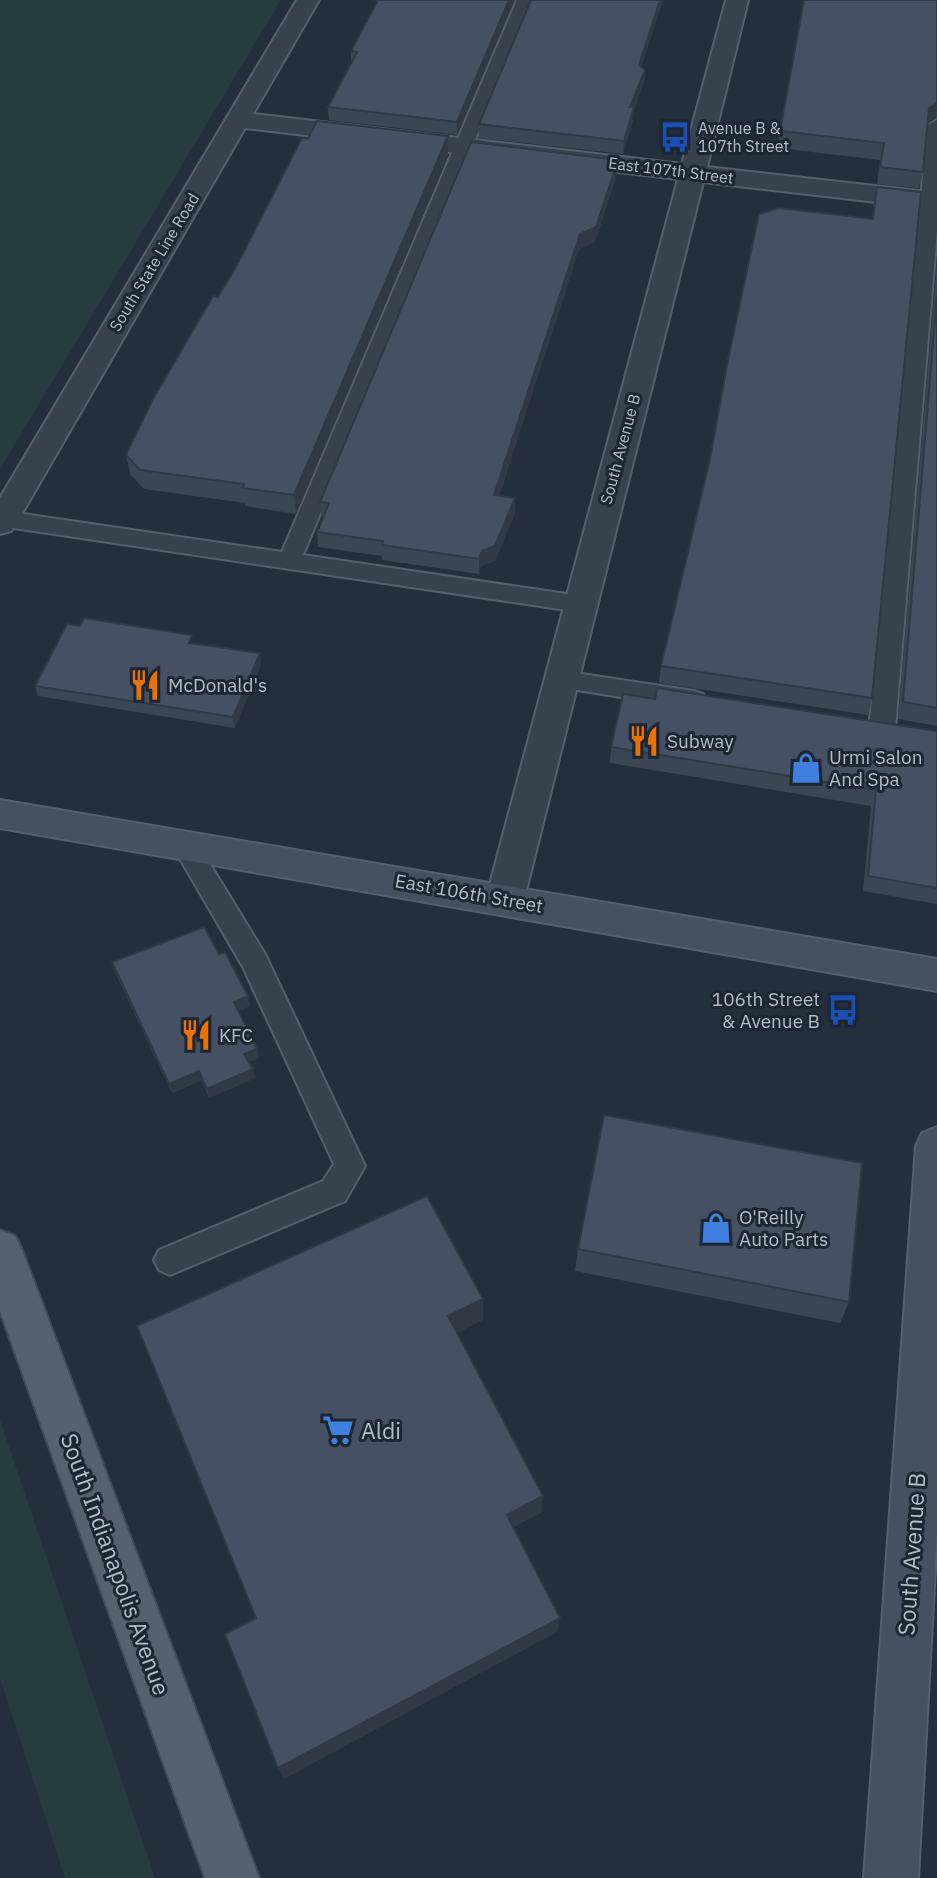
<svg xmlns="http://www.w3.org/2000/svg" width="937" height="1878" font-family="'IBM Plex Sans',sans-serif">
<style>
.green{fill:#263c3f}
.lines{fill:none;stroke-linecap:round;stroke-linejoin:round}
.service-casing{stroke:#565f6c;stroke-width:4}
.minor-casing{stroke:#565f6c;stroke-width:4}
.secondary-casing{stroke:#565f6c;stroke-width:4}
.primary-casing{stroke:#414a57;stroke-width:4}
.service{fill:#38414e;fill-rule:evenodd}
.minor{fill:#38414e;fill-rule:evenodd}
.secondary{fill:#465061;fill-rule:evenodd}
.primary{fill:#56606e;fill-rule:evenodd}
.wall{fill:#3b4654}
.shaded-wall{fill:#303945}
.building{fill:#455162;stroke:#303945;stroke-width:2}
.labels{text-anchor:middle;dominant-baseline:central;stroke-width:6;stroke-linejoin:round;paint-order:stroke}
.far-poi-label{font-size:16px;fill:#b4bcc9;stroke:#1d2633;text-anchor:start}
.far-street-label{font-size:16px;fill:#b4bcc9;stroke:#1d2633}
.poi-label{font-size:19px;fill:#b4bcc9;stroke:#1d2633;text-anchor:start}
.street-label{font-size:19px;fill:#b4bcc9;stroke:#1d2633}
.near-poi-label{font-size:23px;fill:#b4bcc9;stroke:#1d2633;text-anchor:start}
.near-street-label{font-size:23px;fill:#b4bcc9;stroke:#1d2633}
</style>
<rect width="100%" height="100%" fill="#242f3e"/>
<g class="green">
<path d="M0 0H281L0 469Z"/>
<path d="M0 1420 155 1878H65L0 1678Z"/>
</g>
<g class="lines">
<defs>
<g id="service">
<path d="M517 0H533L303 555 580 596 588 598 592 604 588 610 580 612 0 526V512L3 511 282 552Z"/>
<path d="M937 120V231L895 729 891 736 882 738 873 736 869 729 928 125Z"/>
<path d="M562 671 694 691 703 694 707 700 703 706 694 709 553 686 550 680 553 674Z"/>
<path d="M185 835 194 838 265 954 365 1166 345 1201 170 1275 159 1270 154 1260 159 1250 323 1181 334 1164 243 967 172 845 176 838Z"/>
</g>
<path id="minor" d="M297 0H319L253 114 682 164 726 0H748L707 167 937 193V209L703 182 524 899 518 910 505 914 492 910 486 899 678 179 245 128 16 524 11 531 0 534V498Z"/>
<g id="secondary">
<path d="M0 800 937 959V991L0 828Z"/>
<path d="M937 1127V1532L918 1878H864L916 1146 922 1133Z"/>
</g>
<path id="primary" d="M0 1230 15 1236 22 1250 259 1878H205L0 1311Z"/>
</defs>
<use href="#service" class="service-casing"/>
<use href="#minor" class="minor-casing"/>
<use href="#secondary" class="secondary-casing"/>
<use href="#primary" class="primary-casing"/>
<use href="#service" class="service"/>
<use href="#minor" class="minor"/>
<use href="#secondary" class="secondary"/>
<use href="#primary" class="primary"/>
</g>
<g class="wall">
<path d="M378 0H514L457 135 329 120 328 107 351 63V51Z"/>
<path d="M663 0 641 67 644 83 634 107 633 120 623 154 479 138V124Z"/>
<path d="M937 0V118H936L928 123 923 172 919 188 877 184 880 160 778 148 780 131Z"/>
<path d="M448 136V155L296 514 245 506V503L144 489 130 474 126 455 235 269Z"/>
<path d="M617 174 595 242 579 249 499 496 515 513 495 561 481 566 479 574 382 560V556L318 547 317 532 323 517H321L320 502Z"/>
<path d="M877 187 872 698 868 715 659 683 661 666 872 219Z"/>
<path d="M937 262V726L898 719Z"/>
<path d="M194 643 261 664 235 728 38 696 35 686Z"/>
<path d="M655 699 937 731V904L863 891 871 806 610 763 611 747Z"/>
<path d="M219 954 248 996 250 1006 238 1011 257 1049 259 1058 249 1062 255 1078 209 1098 202 1080 172 1093 115 972 112 962Z"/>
<path d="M578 1249 849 1302 840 1323 575 1271Z"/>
</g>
<g class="shaded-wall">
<path d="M509 0H514L457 135V122Z"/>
<path d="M660 0H663L637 78 639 65Z"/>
<path d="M645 70 644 83 629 120 630 107Z"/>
<path d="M937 103 936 118 925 125 929 108Z"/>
<path d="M634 107 633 120 623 154 624 141Z"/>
<path d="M448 136V155L296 514 294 495Z"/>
<path d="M618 160 617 174 595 242 579 249 494 510V495L580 234Z"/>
<path d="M515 498V513L495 561 481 566 479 574V559L482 551Z"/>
<path d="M260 653 261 664 235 728 233 717Z"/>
<path d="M248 996 250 1006 236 1012 234 1002Z"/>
<path d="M257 1049 259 1058 246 1063 244 1054Z"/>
<path d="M253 1069 255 1078 209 1098 207 1089Z"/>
<path d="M199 1071 202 1080 172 1093 169 1084Z"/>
<path d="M483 1299V1320L449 1337 448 1316Z"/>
<path d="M543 1496 541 1513 506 1531 507 1515Z"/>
<path d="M560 1618 557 1632 284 1779 278 1768Z"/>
</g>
<g class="building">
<path d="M378 0H509L457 122 328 107 357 52 351 51Z"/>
<path d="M531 0H660L639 65 645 70 630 107H634L624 141 479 124Z"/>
<path d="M804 0H937V103L929 108 923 172 880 167 884 143 780 131Z"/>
<path d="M317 121 448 136 294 495 243 488 244 484 140 470 126 455 152 401 213 296 218 297 235 269 302 138 308 139Z"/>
<path d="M471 142 618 160 596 227 580 234 494 495 515 498 495 546 482 551 479 559 382 545 383 541 317 532 329 503 320 502Z"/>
<path d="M877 187 921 192 872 698 661 666 710 459 728 360 759 214 779 208 873 219Z"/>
<path d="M937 295V708L903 702Z"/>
<path d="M84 618 192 635 189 643 260 653 233 717 35 686 67 624 80 626Z"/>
<path d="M657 688 937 731V888L868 876 876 790 611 747 623 694 655 699Z"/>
<path d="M204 927 219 954 225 952 248 996 234 1002 257 1049 244 1054 253 1069 207 1089 199 1071 169 1084 112 962Z"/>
<path d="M604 1115 862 1163 849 1302 578 1249Z"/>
<path d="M427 1196 483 1299 448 1316 543 1496 507 1515 560 1618 278 1768 225 1634 256 1618 137 1326Z"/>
</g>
<defs>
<symbol id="bus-bare" viewBox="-9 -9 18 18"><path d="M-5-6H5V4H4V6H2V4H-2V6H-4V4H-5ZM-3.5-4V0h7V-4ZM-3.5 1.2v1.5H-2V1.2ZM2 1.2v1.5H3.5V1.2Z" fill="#1a4fb4" stroke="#1d2633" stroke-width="2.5" paint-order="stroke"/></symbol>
<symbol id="restaurant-bare" viewBox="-9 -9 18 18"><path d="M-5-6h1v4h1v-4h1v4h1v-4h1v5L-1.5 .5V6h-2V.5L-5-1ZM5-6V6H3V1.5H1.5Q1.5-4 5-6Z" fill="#e8710a" stroke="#1d2633" stroke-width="2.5" paint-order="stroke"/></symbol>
<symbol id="shop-bare" viewBox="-9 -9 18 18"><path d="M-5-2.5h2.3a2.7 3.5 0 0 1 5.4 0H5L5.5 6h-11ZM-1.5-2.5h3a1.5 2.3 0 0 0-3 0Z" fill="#3f7fe0" stroke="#1d2633" stroke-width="2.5" paint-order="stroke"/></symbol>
<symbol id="supermarket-bare" viewBox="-9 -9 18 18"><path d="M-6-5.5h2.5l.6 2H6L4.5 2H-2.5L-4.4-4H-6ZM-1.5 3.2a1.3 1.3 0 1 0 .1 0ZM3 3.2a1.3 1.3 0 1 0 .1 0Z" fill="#3f7fe0" stroke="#1d2633" stroke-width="2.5" paint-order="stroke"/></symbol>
</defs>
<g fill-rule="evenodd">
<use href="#bus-bare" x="653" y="115" width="44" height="44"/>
<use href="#restaurant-bare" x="123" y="663" width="44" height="44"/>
<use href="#restaurant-bare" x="622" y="719" width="44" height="44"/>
<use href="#shop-bare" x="784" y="746" width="44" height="44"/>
<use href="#bus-bare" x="821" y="988" width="44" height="44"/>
<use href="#restaurant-bare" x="174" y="1013" width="44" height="44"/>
<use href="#shop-bare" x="694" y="1206" width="44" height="44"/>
<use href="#supermarket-bare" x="316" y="1408" width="44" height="44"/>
</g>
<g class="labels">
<g class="far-poi-label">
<text x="698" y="128">Avenue B &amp;<tspan x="698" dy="18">107th Street</tspan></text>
</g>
<g class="far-street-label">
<text transform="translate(671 170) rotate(7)">East 107th Street</text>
<text transform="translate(154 262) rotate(-59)">South State Line Road</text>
<text transform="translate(620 449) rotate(-75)">South Avenue B</text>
</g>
<g class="poi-label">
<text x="168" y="685">McDonald's</text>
<text x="667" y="741">Subway</text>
<text x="829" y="757">Urmi Salon<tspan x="829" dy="22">And Spa</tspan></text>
<text x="820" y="999" text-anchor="end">106th Street<tspan x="820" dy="22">&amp; Avenue B</tspan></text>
<text x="219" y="1035">KFC</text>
<text x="739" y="1217">O'Reilly<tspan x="739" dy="22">Auto Parts</tspan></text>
</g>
<g class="street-label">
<text transform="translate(469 893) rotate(10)">East 106th Street</text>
</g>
<g class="near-poi-label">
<text x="361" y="1430">Aldi</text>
</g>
<g class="near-street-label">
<text transform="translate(911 1554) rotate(-86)">South Avenue B</text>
<text transform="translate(116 1564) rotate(70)">South Indianapolis Avenue</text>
</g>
</g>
</svg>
